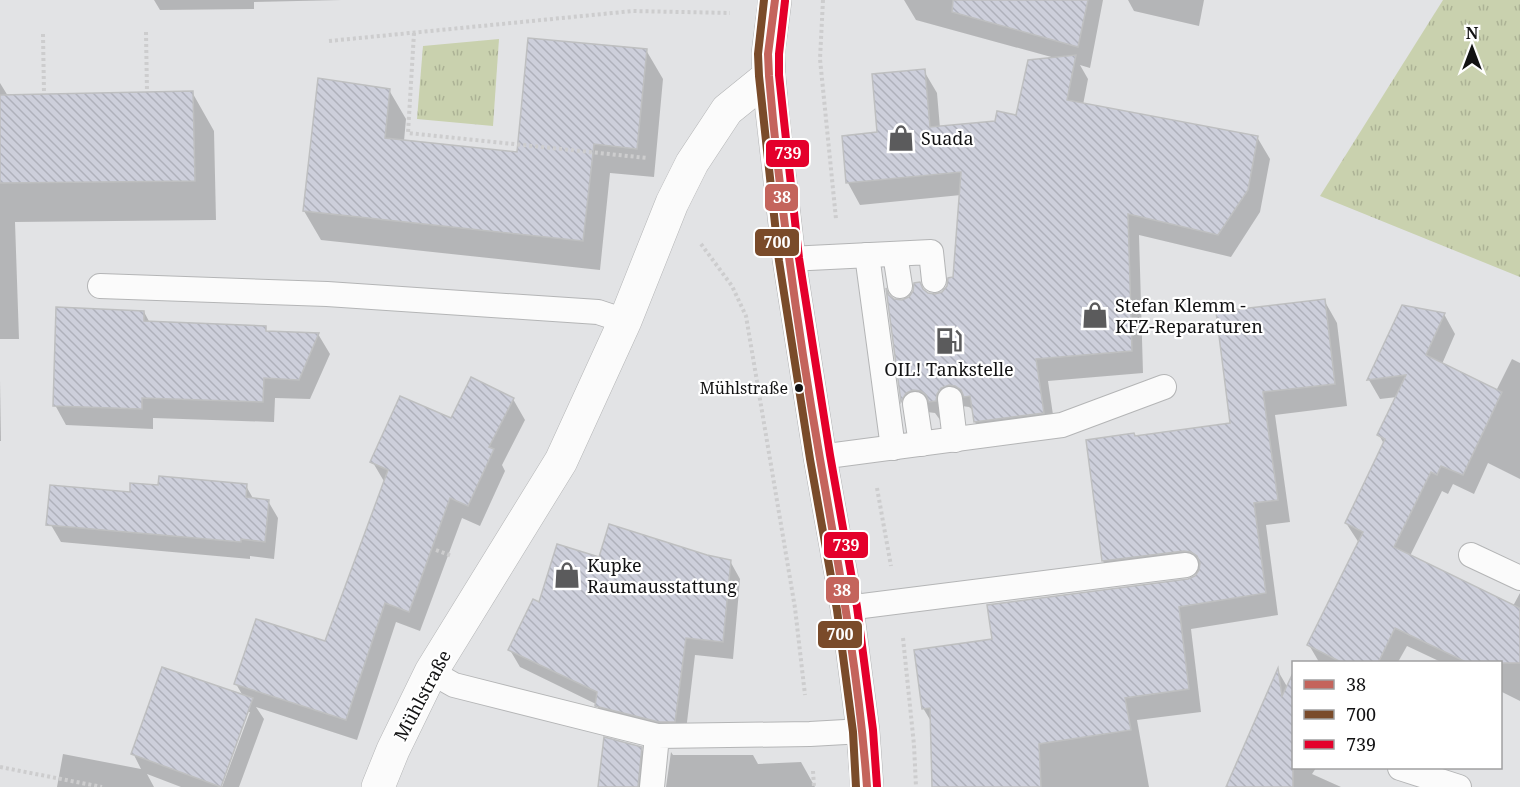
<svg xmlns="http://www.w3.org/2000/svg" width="1520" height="787" font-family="'Noto Serif',serif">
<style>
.park{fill:url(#park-tufts)}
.shadow{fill:#0003}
.building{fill:url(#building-back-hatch);stroke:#bebfc0;stroke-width:1.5}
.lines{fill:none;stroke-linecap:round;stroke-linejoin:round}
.service-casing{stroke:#b4b5b6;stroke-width:26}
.minor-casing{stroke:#b4b5b6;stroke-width:34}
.tertiary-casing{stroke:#b4b5b6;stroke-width:34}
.path{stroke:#cdcdce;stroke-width:4;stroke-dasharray:3 3;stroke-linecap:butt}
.service{stroke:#fbfbfb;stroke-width:24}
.minor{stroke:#fbfbfb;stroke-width:33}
.tertiary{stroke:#fbfbfb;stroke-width:33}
.bus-1-casing{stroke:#fff;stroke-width:12}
.bus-2-casing{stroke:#fff;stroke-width:12}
.bus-3-casing{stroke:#fff;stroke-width:12}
.bus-1{stroke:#c4645c;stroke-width:8}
.bus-2{stroke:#7a4b2a;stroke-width:8}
.bus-3{stroke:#e4002b;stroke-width:8}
.bus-dot{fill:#121213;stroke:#fff;stroke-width:2}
.labels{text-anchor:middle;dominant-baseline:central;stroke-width:4.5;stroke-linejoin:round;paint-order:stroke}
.bus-label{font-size:16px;fill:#121213;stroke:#fff;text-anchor:end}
.poi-label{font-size:18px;fill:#121213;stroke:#fff;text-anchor:start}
.street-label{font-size:18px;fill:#121213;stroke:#fff}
.line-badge{stroke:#fff;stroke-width:2}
.badge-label{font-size:16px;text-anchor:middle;font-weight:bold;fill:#fff}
</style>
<defs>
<pattern id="park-tufts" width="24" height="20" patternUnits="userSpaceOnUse" patternTransform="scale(1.5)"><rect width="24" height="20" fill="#c9d1ae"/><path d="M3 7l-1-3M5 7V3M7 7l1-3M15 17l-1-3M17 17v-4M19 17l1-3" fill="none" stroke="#acb295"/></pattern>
<pattern id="building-back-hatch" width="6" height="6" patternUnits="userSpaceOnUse" patternTransform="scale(1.5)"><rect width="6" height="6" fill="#cdcfdb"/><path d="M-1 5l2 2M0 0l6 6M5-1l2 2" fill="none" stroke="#afb1bb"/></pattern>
</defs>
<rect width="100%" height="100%" fill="#e2e3e5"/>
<g class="park">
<path d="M1443 0H1520V277L1320 196Z"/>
<path d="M499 39 493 126 417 119 423 46Z"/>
</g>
<g class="shadow">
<path d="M154 0H342L254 2V9L160 10Z"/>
<path d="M904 0H1103L1090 68 1080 65 1088 79 1083 105 1257 137 1270 159 1260 212 1231 257 1139 235 1143 373 1048 381 1056 435 988 444 975 422 974 411 969 407 962 406 943 424 935 413 927 412 915 422 903 402 888 295 894 300 903 301 923 291 927 294 936 296 943 293 954 278 961 195 860 205 848 183 843 137 878 134 924 71 937 93 940 128 996 122 1018 117 1055 58 916 20Z"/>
<path d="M1128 0H1204L1199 26 1134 11Z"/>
<path d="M646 50 663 79 654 177 610 173 600 270 321 240 304 211 389 90 406 119 404 141 518 153Z"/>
<path d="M0 83 8 96 192 92 214 131 216 220 15 222 19 339H0Z"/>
<path d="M1324 300 1337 323 1347 406 1275 415 1290 522 1266 525 1278 615 1191 629 1201 712 1137 720 1149 787H934L932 723 923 708 993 640 1196 577 1199 573 1116 583 1103 561 1135 437 1231 424Z"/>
<path d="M144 312 150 323 265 328 267 333 318 334 330 354 310 399 275 398 274 422 153 418V429L66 425 55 405Z"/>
<path d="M1444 314 1455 334 1442 364 1496 391 1512 359 1520 363V479L1488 463 1474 494 1453 484 1448 494 1442 491 1410 556 1513 606 1520 593V701L1500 691V662H1441L1407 646 1398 662H1319L1309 645 1359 543 1346 523 1384 444 1379 435 1397 397 1380 399 1369 380Z"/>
<path d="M0 380 1 441H0Z"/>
<path d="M513 399 525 420 502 465 505 471 480 526 462 518 420 631 396 622 357 740 256 707 264 719 239 787H222L250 712H246L219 787H181L147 774 154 787H57L63 754 141 769 133 753 243 696 236 684 326 643 385 483 372 461 452 420Z"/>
<path d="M246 486 254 500 268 501 278 518 274 559 250 556V559L61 542 51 525 131 494 159 487Z"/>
<path d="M706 557 730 561 740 579 733 659 695 655 685 739 607 723 596 704 520 667 510 650 540 604 600 559Z"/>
<path d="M1278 671 1289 690 1294 720V768H1316L1312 774 1341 787H1228Z"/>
<path d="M641 748 655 773 653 787H600Z"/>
<path d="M671 752 673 755H753L758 764 801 762 815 787H666Z"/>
</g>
<g class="building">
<path d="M953 0H1088L1078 47 952 12Z"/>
<path d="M528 38 647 49 637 149 594 144 583 241 303 211 318 78 390 89 385 138 517 152Z"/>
<path d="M1076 55 1067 100 1258 136 1248 190 1218 235 1128 214 1132 351 1036 359 1044 413 974 422 970 396 964 397 961 390 955 386 949 385 941 388 937 394 936 401 929 402 926 395 921 391 913 390 906 393 901 402 886 288 889 295 894 299 902 300 909 297 913 291 914 283 920 282 923 289 928 293 935 294 942 292 947 286 948 278 953 277 961 172 846 183 842 136 877 132 872 74 925 69 930 127 995 121 997 111 1016 115 1028 60Z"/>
<path d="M193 91 195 181 0 183V95Z"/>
<path d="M1325 299 1335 384 1263 392 1278 500 1254 503 1266 593 1179 607 1189 689 1125 698 1131 730 1039 744 1041 787H932L930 708 922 709 914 650 992 639 987 605 1188 579 1195 576 1199 570 1200 563 1197 556 1191 552 1184 551 1102 561 1086 440 1134 433 1135 436 1230 423 1216 312Z"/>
<path d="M1402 305 1445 313 1426 355 1502 392 1463 475 1441 466 1437 475 1431 472 1394 547 1520 608V663H1468L1395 628 1378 663H1343L1307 645 1363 532 1345 523 1385 439 1377 435 1406 375 1367 380Z"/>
<path d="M56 307 144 311V321L266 326V331L319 333 299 380 264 378 263 402 142 398V409L53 406Z"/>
<path d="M471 377 514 398 489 447 494 449 468 506 450 498 409 612 385 603 346 720 234 684 256 619 325 641 388 470 370 462 400 396 451 418Z"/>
<path d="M159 476 247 484 246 497 269 500 265 542 241 539V542L46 525 50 485 130 492V483L158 485Z"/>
<path d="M609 524 707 555 731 560 723 642 686 638 675 722H659L595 706 597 692 508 650 533 599 539 602 557 544 599 557Z"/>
<path d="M162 667 253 698 221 787 131 754Z"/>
<path d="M1278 668 1282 696 1293 673V787H1226Z"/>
<path d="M604 737 642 747 638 787H598Z"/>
</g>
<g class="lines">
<defs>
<g id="service">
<path d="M895 254 900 286"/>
<path d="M867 255 893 448"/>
<path d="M789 259 931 252 934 280"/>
<path d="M100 286 327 294 598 312 625 321"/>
<path d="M950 399 955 440"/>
<path d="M915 404 921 444"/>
<path d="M820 457 1062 425 1164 387"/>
<path d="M1471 555 1520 578"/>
<path d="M847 608 1186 565"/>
<path d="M431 672 454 685 657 736"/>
<path d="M1400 768 1459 787"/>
<path d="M652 787 657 736 810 734 863 731"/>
</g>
<path id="minor" d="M378 787 393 750 431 672 561 461 625 321 672 203 692 163 727 110 769 76"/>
<path id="tertiary" d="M775 0 768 54 769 76 772 111 789 259 820 457 847 608 863 731 867 787"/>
</defs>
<use href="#service" class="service-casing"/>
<use href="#minor" class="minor-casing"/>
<use href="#tertiary" class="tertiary-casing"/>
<g class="path">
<path d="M823 0 820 59 836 219"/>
<path d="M146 32 147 92"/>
<path d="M414 33 408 133 647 158"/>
<path d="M43 34 44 93"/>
<path d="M329 41 633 11 730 13"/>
<path d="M701 244 732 286 746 316 795 608 805 695"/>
<path d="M877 488 891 566"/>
<path d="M436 550 452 556"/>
<path d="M903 638 914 745 916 787"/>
<path d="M0 767 102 787"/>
<path d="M813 771 814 787"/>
</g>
<use href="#service" class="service"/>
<use href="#minor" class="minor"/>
<use href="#tertiary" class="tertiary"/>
<defs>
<path id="bus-1" d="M775 0 768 54 769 76C780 204 798 332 820 459 839 568 859 676 867 787"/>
<path id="bus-2" d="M764 0 758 54 759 76 779 261 810 459 837 610 853 732 856 787"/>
<path id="bus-3" d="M785 1 779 54V75L799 258 830 455 857 607 873 730 877 786"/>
</defs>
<use href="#bus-1" class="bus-1-casing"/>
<use href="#bus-2" class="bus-2-casing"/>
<use href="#bus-3" class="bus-3-casing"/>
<use href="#bus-1" class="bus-1"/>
<use href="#bus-2" class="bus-2"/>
<use href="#bus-3" class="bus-3"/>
</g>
<defs>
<symbol id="shop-bare" viewBox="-9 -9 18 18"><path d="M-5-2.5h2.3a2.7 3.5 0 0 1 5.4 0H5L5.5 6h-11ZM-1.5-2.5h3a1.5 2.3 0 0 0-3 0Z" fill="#5b5b5c" stroke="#fff" stroke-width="2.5" paint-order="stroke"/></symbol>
<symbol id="fuel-bare" viewBox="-9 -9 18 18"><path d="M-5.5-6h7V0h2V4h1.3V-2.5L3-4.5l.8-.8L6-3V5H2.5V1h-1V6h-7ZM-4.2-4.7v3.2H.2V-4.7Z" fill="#5b5b5c" stroke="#fff" stroke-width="2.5" paint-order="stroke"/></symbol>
</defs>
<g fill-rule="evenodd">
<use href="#shop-bare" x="882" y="119" width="38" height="38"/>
<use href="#shop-bare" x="1076" y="296" width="38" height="38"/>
<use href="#fuel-bare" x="930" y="322" width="38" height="38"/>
<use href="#shop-bare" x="548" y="556" width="38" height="38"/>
</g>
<circle class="bus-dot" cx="799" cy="388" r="5"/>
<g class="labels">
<g class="bus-label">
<text x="788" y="388">Mühlstraße</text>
</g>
<g class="poi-label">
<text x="921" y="138">Suada</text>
<text x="1115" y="305">Stefan Klemm -<tspan x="1115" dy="21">KFZ-Reparaturen</tspan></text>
<text x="949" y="369" text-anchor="middle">OIL! Tankstelle</text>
<text x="587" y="565">Kupke<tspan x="587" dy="21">Raumausstattung</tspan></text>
</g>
<g class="street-label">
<text transform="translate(422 695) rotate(-62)">Mühlstraße</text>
</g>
</g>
<g class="line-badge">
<rect x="765" y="139" width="45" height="29" rx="6" fill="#e4002b"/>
<rect x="764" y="183" width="35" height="29" rx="6" fill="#c4645c"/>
<rect x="754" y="228" width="46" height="29" rx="6" fill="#7a4b2a"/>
<rect x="823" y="531" width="46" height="28" rx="6" fill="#e4002b"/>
<rect x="825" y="576" width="35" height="28" rx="6" fill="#c4645c"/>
<rect x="817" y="620" width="46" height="29" rx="6" fill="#7a4b2a"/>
</g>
<g class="badge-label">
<text x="788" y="159">739</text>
<text x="782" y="203">38</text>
<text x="777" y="248">700</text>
<text x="846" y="551">739</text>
<text x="842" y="596">38</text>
<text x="840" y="640">700</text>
</g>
<rect x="1292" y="661" width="210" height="108" fill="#ffffff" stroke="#a0a0a1" stroke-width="1.5"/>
<rect x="1304" y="680" width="30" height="9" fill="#c4645c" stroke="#a0a0a1" stroke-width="1.5"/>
<text x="1346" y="691" font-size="18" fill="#121213">38</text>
<rect x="1304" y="710" width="30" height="9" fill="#7a4b2a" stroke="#a0a0a1" stroke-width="1.5"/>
<text x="1346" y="721" font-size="18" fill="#121213">700</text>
<rect x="1304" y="740" width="30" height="9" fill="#e4002b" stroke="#a0a0a1" stroke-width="1.5"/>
<text x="1346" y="751" font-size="18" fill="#121213">739</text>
<g transform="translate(1472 48)" stroke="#ffffff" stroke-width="4.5" paint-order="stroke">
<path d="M0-4.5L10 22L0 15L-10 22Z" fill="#121213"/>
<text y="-9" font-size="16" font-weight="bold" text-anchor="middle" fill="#121213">N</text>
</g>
</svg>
